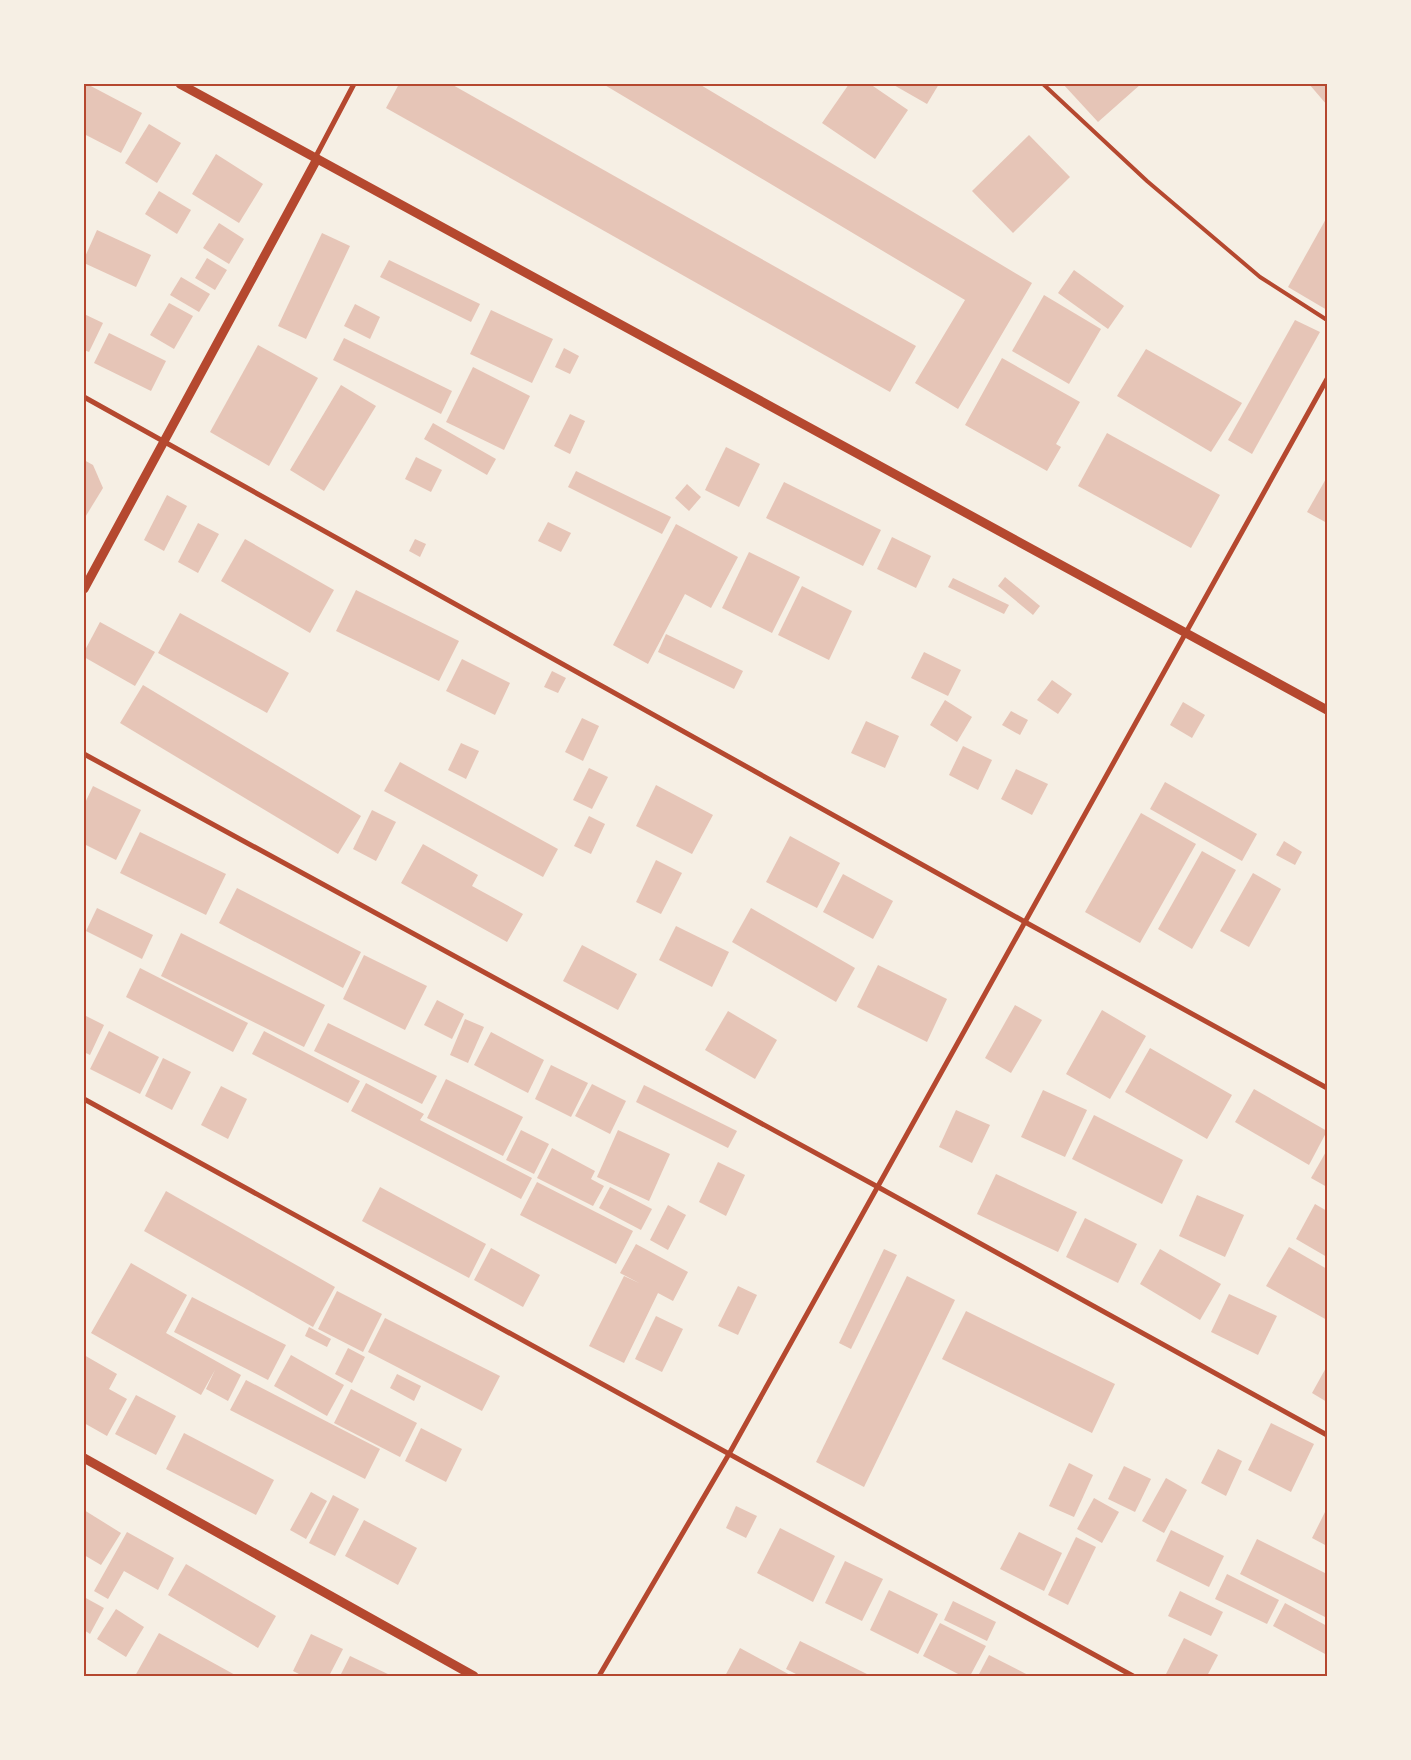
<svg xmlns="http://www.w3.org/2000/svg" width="1411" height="1760" font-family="Poppins,sans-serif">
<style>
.building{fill:#e6c5b7}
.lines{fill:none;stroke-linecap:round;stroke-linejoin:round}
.service{stroke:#b5482f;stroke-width:4}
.minor{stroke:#b5482f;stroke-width:5}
.tertiary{stroke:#b5482f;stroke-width:9}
.neatline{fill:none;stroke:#b5482f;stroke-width:2}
</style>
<rect width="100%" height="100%" fill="#f6efe4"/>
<g class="building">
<path d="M84 84H87L142 113 121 153 84 134Z"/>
<path d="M399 84H451L916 346 890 392 386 108Z"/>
<path d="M603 84H699L1032 283 958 409 915 383 965 300Z"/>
<path d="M849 84H870L908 110 875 159 822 123Z"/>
<path d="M892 84H939L927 104Z"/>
<path d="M1063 84H1141L1098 122Z"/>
<path d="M1309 84H1327V105Z"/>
<path d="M149 124 181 143 157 183 125 163Z"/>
<path d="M1029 135 1070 177 1013 233 972 191Z"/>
<path d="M216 154 263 184 239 223 192 194Z"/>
<path d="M159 191 191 210 177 234 145 214Z"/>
<path d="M1327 217V310L1288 287Z"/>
<path d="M219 223 244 239 229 264 203 248Z"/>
<path d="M97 230 151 255 136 287 84 263V259Z"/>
<path d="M322 233 350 246 306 339 278 326Z"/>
<path d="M207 258 227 270 215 290 195 278Z"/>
<path d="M389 260 480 304 471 322 380 277Z"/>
<path d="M1074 270 1124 306 1108 329 1058 293Z"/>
<path d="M181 277 210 294 199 312 170 295Z"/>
<path d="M1044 295 1101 329 1069 384 1012 351Z"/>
<path d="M169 303 193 316 174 349 150 335Z"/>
<path d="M355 304 380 317 370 339 344 326Z"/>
<path d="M491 310 553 339 532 383 470 354Z"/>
<path d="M84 314 103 323 89 352 84 350Z"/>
<path d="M1295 320 1320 332 1252 454 1228 440Z"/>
<path d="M109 333 166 361 151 391 94 363Z"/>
<path d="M344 338 452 391 441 414 333 360Z"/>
<path d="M258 345 318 378 269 466 210 432Z"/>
<path d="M564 348 579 356 570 374 555 367Z"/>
<path d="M1146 349 1242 403 1211 452 1117 396Z"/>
<path d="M1002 358 1080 402 1056 444 1061 447 1047 471 965 425Z"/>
<path d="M473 367 530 396 504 450 446 422Z"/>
<path d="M341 385 376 406 324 491 290 470Z"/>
<path d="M570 414 585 421 570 454 554 446Z"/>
<path d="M433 423 496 459 487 475 424 439Z"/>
<path d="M1107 433 1220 495 1191 548 1078 486Z"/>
<path d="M726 447 760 464 739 507 705 490Z"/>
<path d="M416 457 442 470 431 492 405 479Z"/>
<path d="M84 460 93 465 103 488 84 519Z"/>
<path d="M576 471 671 517 662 534 568 487Z"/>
<path d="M1327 477V523L1307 512Z"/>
<path d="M784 482 881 530 863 566 766 518Z"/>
<path d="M687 484 701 497 689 511 675 498Z"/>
<path d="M167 495 187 506 164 551 144 540Z"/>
<path d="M548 522 571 533 561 552 538 541Z"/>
<path d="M198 523 219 534 198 573 178 562Z"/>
<path d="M676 524 738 557 711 608 685 594 648 664 613 645Z"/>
<path d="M892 537 931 556 916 588 877 569Z"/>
<path d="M245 539 334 590 310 633 221 581Z"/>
<path d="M415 539 426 544 420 557 409 551Z"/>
<path d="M749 552 800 577 772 633 722 608Z"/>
<path d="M1005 577 1040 606 1033 615 998 586Z"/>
<path d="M953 578 1009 605 1004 614 948 587Z"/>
<path d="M802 586 852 611 829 660 778 635Z"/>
<path d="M356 590 459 641 439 681 336 631Z"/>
<path d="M180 613 289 673 267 713 158 653Z"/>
<path d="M100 622 155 652 135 686 84 657V652Z"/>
<path d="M666 634 743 671 734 689 658 652Z"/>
<path d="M924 652 961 670 948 696 911 678Z"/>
<path d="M462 659 510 683 495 715 446 691Z"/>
<path d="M552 671 566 678 558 693 544 687Z"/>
<path d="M1052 680 1072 694 1058 714 1037 700Z"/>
<path d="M143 685 361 816 338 854 120 723Z"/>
<path d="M945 700 972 717 957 742 930 725Z"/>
<path d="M1183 702 1205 715 1192 738 1170 725Z"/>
<path d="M1011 711 1028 720 1020 735 1002 725Z"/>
<path d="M582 718 599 726 583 761 565 752Z"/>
<path d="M866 721 899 736 885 768 851 753Z"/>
<path d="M461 743 479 751 466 779 448 770Z"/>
<path d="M963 746 992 760 978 790 949 775Z"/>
<path d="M400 762 558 849 543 877 384 791Z"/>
<path d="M589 768 608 777 592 809 573 800Z"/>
<path d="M1016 769 1048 784 1032 815 1001 799Z"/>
<path d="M1165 782 1257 834 1242 861 1150 809Z"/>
<path d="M656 785 713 815 692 854 636 826Z"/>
<path d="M93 786 141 810 116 860 84 844V805Z"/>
<path d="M372 810 396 822 376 861 353 849Z"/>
<path d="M1141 813 1196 844 1140 943 1085 912Z"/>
<path d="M589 816 605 824 591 854 574 846Z"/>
<path d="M140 832 226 874 206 915 120 873Z"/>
<path d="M790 836 840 863 817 908 766 882Z"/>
<path d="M1284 841 1302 852 1295 865 1276 855Z"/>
<path d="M423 844 478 875 472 886 523 914 507 942 401 883Z"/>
<path d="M1202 851 1236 870 1192 949 1158 929Z"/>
<path d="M656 860 682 873 661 914 636 902Z"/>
<path d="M1253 873 1281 889 1249 947 1220 931Z"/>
<path d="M843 874 893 901 873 939 823 912Z"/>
<path d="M237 888 361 952 343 988 219 923Z"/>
<path d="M97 908 153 935 142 959 86 931Z"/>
<path d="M751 908 855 968 836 1002 732 942Z"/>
<path d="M676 926 729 952 712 987 659 960Z"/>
<path d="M181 933 325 1005 304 1047 161 976Z"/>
<path d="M582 945 637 974 618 1010 563 981Z"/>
<path d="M364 955 427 986 405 1030 343 999Z"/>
<path d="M878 965 947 999 927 1042 857 1007Z"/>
<path d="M140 968 248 1023 233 1052 126 997Z"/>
<path d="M437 1000 464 1014 452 1039 424 1025Z"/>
<path d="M1015 1005 1042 1020 1011 1073 985 1058Z"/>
<path d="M1102 1010 1146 1036 1110 1099 1066 1074Z"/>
<path d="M728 1011 777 1040 755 1079 705 1050Z"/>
<path d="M84 1015 104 1025 90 1055 84 1052Z"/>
<path d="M465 1019 484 1027 468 1063 450 1055Z"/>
<path d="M328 1023 437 1076 422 1104 314 1051Z"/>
<path d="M109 1031 159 1057 140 1094 90 1069Z"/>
<path d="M264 1031 360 1081 348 1103 252 1054Z"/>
<path d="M491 1032 544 1060 528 1093 474 1065Z"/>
<path d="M1150 1048 1232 1095 1207 1139 1125 1092Z"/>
<path d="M163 1058 191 1072 172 1110 145 1096Z"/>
<path d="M551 1065 588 1083 571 1117 535 1099Z"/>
<path d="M446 1079 523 1117 503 1156 427 1118Z"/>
<path d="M366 1083 424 1114 420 1120 532 1178 521 1199 351 1111Z"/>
<path d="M592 1084 626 1101 610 1134 575 1116Z"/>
<path d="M644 1085 737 1131 728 1148 636 1102Z"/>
<path d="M221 1086 247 1099 228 1139 201 1125Z"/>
<path d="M1254 1089 1327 1131 1309 1165 1235 1122Z"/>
<path d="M1043 1090 1087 1110 1065 1157 1021 1137Z"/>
<path d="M956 1110 990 1125 972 1163 939 1147Z"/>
<path d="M1094 1115 1183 1160 1162 1204 1072 1159Z"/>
<path d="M521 1130 549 1144 534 1174 506 1160Z"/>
<path d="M618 1130 670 1154 649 1201 597 1177Z"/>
<path d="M552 1148 595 1171 591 1179 604 1186 593 1206 537 1178Z"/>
<path d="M1327 1150V1187L1311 1178Z"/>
<path d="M718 1162 745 1175 726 1216 699 1202Z"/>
<path d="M996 1174 1077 1212 1058 1252 977 1214Z"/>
<path d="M537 1182 633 1231 616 1264 520 1215Z"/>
<path d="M380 1187 486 1244 469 1278 362 1221Z"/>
<path d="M610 1187 652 1209 641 1230 599 1208Z"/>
<path d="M166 1191 335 1287 313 1327 144 1231Z"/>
<path d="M1197 1195 1244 1215 1225 1257 1179 1236Z"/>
<path d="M1315 1204 1327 1211V1257L1296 1239Z"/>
<path d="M668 1205 686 1215 668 1250 650 1240Z"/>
<path d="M1085 1218 1137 1244 1118 1283 1066 1257Z"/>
<path d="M636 1244 688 1272 673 1301 658 1293 624 1363 589 1346 624 1276 639 1283 620 1273Z"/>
<path d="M1289 1247 1327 1269V1320L1266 1286Z"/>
<path d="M491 1248 540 1275 523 1307 474 1280Z"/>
<path d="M884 1249 897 1255 851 1349 839 1343Z"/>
<path d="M1160 1249 1221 1284 1200 1320 1140 1284Z"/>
<path d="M131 1263 187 1295 166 1333 241 1375 228 1401 206 1389 215 1370 201 1395 91 1333Z"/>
<path d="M907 1276 955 1300 864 1487 816 1462Z"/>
<path d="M738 1286 757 1295 738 1335 718 1326Z"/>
<path d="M337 1291 382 1314 363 1352 318 1329Z"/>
<path d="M1229 1294 1277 1316 1258 1355 1211 1332Z"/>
<path d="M192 1297 286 1345 268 1380 174 1332Z"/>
<path d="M966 1311 1115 1384 1092 1433 942 1359Z"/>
<path d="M656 1316 683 1329 662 1372 635 1359Z"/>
<path d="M385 1318 500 1376 482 1411 368 1352Z"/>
<path d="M309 1327 331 1339 327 1347 305 1336Z"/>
<path d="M348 1348 365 1357 352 1383 335 1374Z"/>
<path d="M84 1355 117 1374 109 1389 127 1399 107 1436 84 1423Z"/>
<path d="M291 1355 344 1385 327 1416 274 1386Z"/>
<path d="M1327 1366V1402L1312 1393Z"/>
<path d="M397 1374 421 1386 414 1401 390 1388Z"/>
<path d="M246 1380 380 1449 365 1479 230 1410Z"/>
<path d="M351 1389 417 1423 400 1457 334 1423Z"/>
<path d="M136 1395 176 1416 156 1455 115 1434Z"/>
<path d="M1271 1423 1314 1444 1291 1492 1248 1470Z"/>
<path d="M421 1428 462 1449 446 1482 405 1461Z"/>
<path d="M184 1433 274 1480 256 1515 166 1469Z"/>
<path d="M1218 1449 1242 1461 1226 1496 1201 1483Z"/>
<path d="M1069 1463 1093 1475 1074 1517 1049 1506Z"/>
<path d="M1124 1466 1151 1479 1135 1512 1108 1499Z"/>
<path d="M1166 1478 1187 1490 1164 1533 1142 1521Z"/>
<path d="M311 1492 327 1501 306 1539 290 1530Z"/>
<path d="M333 1495 359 1509 335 1556 309 1543Z"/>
<path d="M1094 1498 1119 1512 1102 1543 1077 1529Z"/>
<path d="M736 1506 757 1516 746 1538 726 1528Z"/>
<path d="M1327 1508V1546L1312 1538Z"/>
<path d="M84 1510 121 1533 101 1565 84 1555Z"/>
<path d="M364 1520 417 1548 398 1585 345 1556Z"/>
<path d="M780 1528 835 1556 813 1602 757 1573Z"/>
<path d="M1171 1530 1224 1556 1209 1587 1156 1561Z"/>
<path d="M127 1532 174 1558 158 1590 124 1571 108 1599 94 1591Z"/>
<path d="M1019 1532 1062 1553 1044 1591 1000 1569Z"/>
<path d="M1076 1537 1096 1547 1068 1605 1048 1595Z"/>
<path d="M1257 1539 1327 1574V1618L1240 1574Z"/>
<path d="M845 1561 883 1579 862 1621 825 1603Z"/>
<path d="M186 1564 276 1616 258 1648 168 1595Z"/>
<path d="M1227 1574 1279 1600 1267 1624 1215 1599Z"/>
<path d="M889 1590 938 1614 918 1654 870 1630Z"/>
<path d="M1180 1591 1223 1612 1211 1636 1168 1616Z"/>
<path d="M84 1597 104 1608 90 1634 84 1630Z"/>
<path d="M953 1601 996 1622 987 1641 944 1620Z"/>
<path d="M1285 1603 1327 1626V1655L1273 1626Z"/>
<path d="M116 1609 144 1627 126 1657 97 1639Z"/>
<path d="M940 1623 986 1646 970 1676H962L923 1656Z"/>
<path d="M159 1633 237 1676H135Z"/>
<path d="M311 1634 343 1649 329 1676H303L293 1671Z"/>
<path d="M1184 1638 1218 1655 1207 1676H1165Z"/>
<path d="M800 1641 871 1676H800L786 1669Z"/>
<path d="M740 1648 792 1676H725Z"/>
<path d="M989 1655 1030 1676H978Z"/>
<path d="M350 1656 392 1676H340Z"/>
</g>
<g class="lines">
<path class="service" d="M1043 84 1147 181 1260 277 1327 320"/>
<g class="minor">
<path d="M315 158 354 84"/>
<path d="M84 397 1025 922 1327 1088"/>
<path d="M84 754 878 1187 1327 1435"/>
<path d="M84 1099 1133 1676"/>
<path d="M599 1676 729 1454 1327 379"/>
</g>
<g class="tertiary">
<path d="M180 84 1327 710"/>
<path d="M84 589 317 159"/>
<path d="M84 1458 474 1676"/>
</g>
</g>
<rect width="1411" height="1760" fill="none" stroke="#f6efe4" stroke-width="170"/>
<rect x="85" y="85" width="1241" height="1590" class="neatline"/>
</svg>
